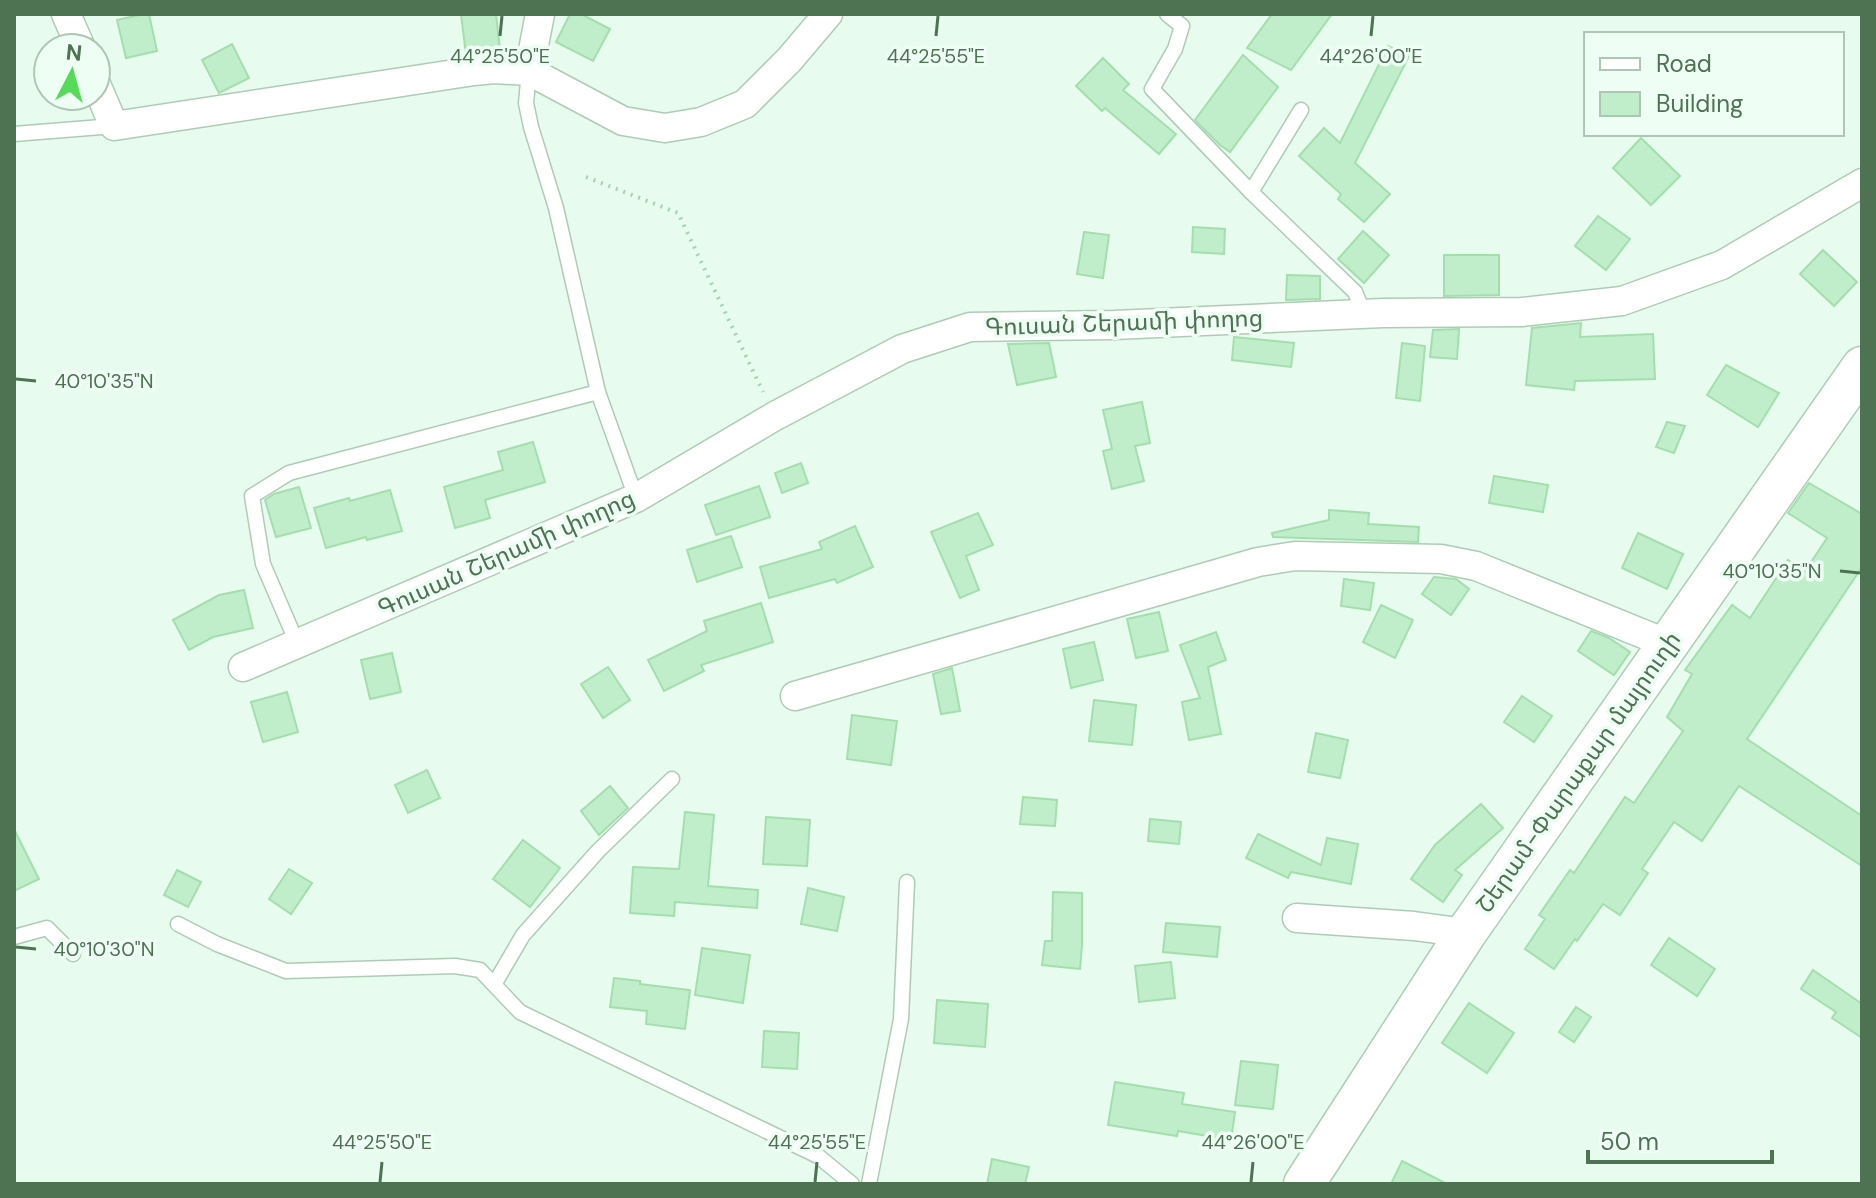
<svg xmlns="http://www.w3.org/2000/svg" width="1876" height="1198" font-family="'DM Sans','Noto Sans Armenian',sans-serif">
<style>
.building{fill:#c1eeca;stroke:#a3dfad;stroke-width:2}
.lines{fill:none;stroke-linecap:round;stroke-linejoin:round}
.lane-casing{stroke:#aeccb5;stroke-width:17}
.street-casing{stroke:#aeccb5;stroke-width:31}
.secondary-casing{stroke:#acceb4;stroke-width:43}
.path{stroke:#a4d3ad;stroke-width:4;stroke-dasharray:2 6;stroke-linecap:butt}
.lane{stroke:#fff;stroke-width:14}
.street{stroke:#fff;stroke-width:28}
.secondary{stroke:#fff;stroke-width:40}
.ticks{fill:none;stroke:#4e7353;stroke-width:3}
.labels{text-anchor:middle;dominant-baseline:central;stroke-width:7;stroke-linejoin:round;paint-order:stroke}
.street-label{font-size:24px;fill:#4e7353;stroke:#eefef4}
.ticks-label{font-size:20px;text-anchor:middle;fill:#4e7353;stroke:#eefef4;stroke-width:7;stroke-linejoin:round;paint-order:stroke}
</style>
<rect width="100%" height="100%" fill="#e7fbef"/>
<g class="building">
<path d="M143 14H149L157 51 126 58 117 20Z"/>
<path d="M461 14H496L500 50 466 55Z"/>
<path d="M570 14H581L610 29 593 61 556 42Z"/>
<path d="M1272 14H1332L1291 70 1247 48Z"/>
<path d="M232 44 249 78 219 93 202 60Z"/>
<path d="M1388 46 1409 56 1355 163 1390 194 1364 222 1338 199 1341 194 1299 156 1324 128 1340 143Z"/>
<path d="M1243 55 1278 87 1230 152 1220 145 1195 120Z"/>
<path d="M1103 58 1129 84 1123 90 1176 134 1159 154 1105 108 1102 111 1076 86Z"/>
<path d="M1641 138 1680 176 1651 205 1613 168Z"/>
<path d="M1598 216 1630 239 1606 270 1575 246Z"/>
<path d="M1193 227 1225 229 1224 254 1192 252Z"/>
<path d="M1363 231 1389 255 1364 283 1338 259Z"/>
<path d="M1084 232 1109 235 1103 278 1077 274Z"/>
<path d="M1823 250 1857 282 1834 306 1800 274Z"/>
<path d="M1444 255H1499V295L1444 296Z"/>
<path d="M1287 275 1320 276V299L1286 300Z"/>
<path d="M1581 323 1580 337 1653 334 1655 379 1575 381 1574 390 1526 385 1532 328Z"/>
<path d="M1459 329 1457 359 1430 357 1433 330Z"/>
<path d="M1234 337 1294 343 1291 367 1232 360Z"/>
<path d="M1049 343 1056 377 1017 385 1008 344Z"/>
<path d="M1402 343 1425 346 1420 401 1396 398Z"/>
<path d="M1726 365 1779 393 1758 427 1707 395Z"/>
<path d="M1142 402 1150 443 1135 446 1144 481 1112 489 1103 451 1112 449 1103 410Z"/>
<path d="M1667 422 1685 426 1674 453 1656 447Z"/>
<path d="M533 442 545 482 485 500 490 518 455 528 444 487 503 470 498 452Z"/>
<path d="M801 463 808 483 782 493 775 473Z"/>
<path d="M1494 476 1548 485 1543 512 1489 503Z"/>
<path d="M1809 483 1862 514V567L1747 739 1862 816V866L1739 786 1702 841 1674 822 1642 869 1648 873 1620 915 1603 904 1577 941 1575 939 1554 969 1525 949 1545 919 1539 915 1570 870 1574 873 1625 797 1634 803 1683 731 1667 717 1692 674 1685 670 1732 605 1750 618 1788 560 1805 571 1827 538 1788 513Z"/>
<path d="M759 486 770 517 716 535 705 505Z"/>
<path d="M299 487 311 528 276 537 265 500 274 494Z"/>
<path d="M390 490 402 531 367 540 366 537 326 548 314 508 349 498 350 501Z"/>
<path d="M1329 510 1369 513 1368 524 1419 527 1418 542 1273 537 1272 533 1329 520Z"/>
<path d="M978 513 993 545 966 556 979 590 960 598 931 532Z"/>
<path d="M855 526 873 567 837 583 835 579 769 598 760 567 822 549 819 542Z"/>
<path d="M1638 533 1683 554 1667 589 1622 568Z"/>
<path d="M731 536 742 567 697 582 687 550Z"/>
<path d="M1434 577 1456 579 1469 589 1451 615 1422 594Z"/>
<path d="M1344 579 1374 583 1370 610 1341 606Z"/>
<path d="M244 590 253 628 213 637 189 650 173 620 219 595Z"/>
<path d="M761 603 773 642 701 665 704 671 664 691 648 660 707 631 704 621Z"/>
<path d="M1381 605 1413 620 1395 658 1363 642Z"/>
<path d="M1159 612 1168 651 1136 658 1127 619Z"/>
<path d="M1591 631 1609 638 1630 652 1614 675 1578 651Z"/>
<path d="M1216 632 1226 660 1208 667 1221 734 1189 740 1182 702 1200 698 1180 645Z"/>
<path d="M1094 642 1103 680 1071 688 1063 649Z"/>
<path d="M392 653 401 692 370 699 361 660Z"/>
<path d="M608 667 630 700 603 718 581 684Z"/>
<path d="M952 668 960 711 941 714 933 674Z"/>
<path d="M287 692 298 732 263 742 251 702Z"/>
<path d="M1522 696 1552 716 1534 742 1504 722Z"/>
<path d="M1094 700 1136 705 1132 745 1089 741Z"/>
<path d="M852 715 897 721 891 765 847 759Z"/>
<path d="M1316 733 1348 740 1340 778 1308 772Z"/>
<path d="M427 770 440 798 408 813 395 785Z"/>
<path d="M610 786 628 808 599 835 581 811Z"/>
<path d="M1023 797 1057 800 1055 826 1020 824Z"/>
<path d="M1481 804 1503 828 1455 870 1462 875 1443 902 1411 879 1435 845Z"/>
<path d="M685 812 714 815 708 886 758 890 757 908 675 902 674 916 630 913 633 867 679 869Z"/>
<path d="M766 817 810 820 807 866 763 864Z"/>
<path d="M1150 819 1181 822 1179 844 1148 841Z"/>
<path d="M14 829 39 879 14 891Z"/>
<path d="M1258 834 1321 865 1327 838 1358 844 1351 884 1291 872 1288 878 1246 858Z"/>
<path d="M523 840 560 868 530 907 493 879Z"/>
<path d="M289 869 312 883 291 914 269 899Z"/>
<path d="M177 870 201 882 188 907 164 895Z"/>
<path d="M808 888 844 897 837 931 801 924Z"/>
<path d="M1053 892 1082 893V945L1080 969 1042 965 1045 941H1052Z"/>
<path d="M1166 923 1220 927 1217 957 1163 952Z"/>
<path d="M1669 938 1715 969 1697 996 1651 965Z"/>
<path d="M702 948 750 955 743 1003 695 995Z"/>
<path d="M1171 962 1175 998 1139 1002 1135 966Z"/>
<path d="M1813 970 1862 1004V1038L1832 1018 1836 1012 1801 989Z"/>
<path d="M614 978 640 981V984L690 990 685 1029 646 1024 647 1011 610 1007Z"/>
<path d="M937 1000 988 1004 985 1047 934 1043Z"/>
<path d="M1469 1003 1514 1033 1487 1073 1442 1043Z"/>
<path d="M1576 1007 1591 1017 1574 1042 1559 1032Z"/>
<path d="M764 1031 799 1033 797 1069 762 1067Z"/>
<path d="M1241 1061 1278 1065 1273 1109 1235 1105Z"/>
<path d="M1115 1082 1184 1093 1182 1104 1235 1112 1231 1140 1178 1131 1177 1136 1108 1125Z"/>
<path d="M992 1159 1029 1167 1025 1184H987Z"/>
<path d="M1402 1161 1447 1184H1391Z"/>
</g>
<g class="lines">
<defs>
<g id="lane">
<path d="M1167 14 1182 26 1175 49 1152 89 1251 192 1355 292 1364 314"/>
<path d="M529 71 526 103 531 127 556 208 598 392 636 498"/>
<path d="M14 134 114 126"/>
<path d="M1251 192 1301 110"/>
<path d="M297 643 263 564 252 496 289 473 598 392"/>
<path d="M178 924 217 944 286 971 455 966 480 970 520 1012 818 1156 852 1184"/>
<path d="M14 937 47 928 73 954"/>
<path d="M495 983 523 935 598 851 672 779"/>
<path d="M869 1184 901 1019 907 882"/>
</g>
<g id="street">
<path d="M66 14 81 48"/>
<path d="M529 71 540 14"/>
<path d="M96 84 114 126 474 71 494 69 529 71 623 121 665 128 701 122 745 104 789 60 828 14"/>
<path d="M243 667 636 498 775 416 902 349 970 327 1114 325 1383 313 1522 312 1622 301 1722 265 1862 183"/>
<path d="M795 696 1258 562 1295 556 1441 559 1476 566 1668 644"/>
<path d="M1297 918 1414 926 1466 933"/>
</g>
<path id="secondary" d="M1304 1184 1466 933 1862 367"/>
</defs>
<use href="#lane" class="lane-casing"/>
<use href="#street" class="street-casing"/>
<use href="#secondary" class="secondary-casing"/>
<path class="path" d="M586 177 678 213 763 392"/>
<use href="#lane" class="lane"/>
<use href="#street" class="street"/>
<use href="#secondary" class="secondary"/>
</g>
<path class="ticks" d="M500 36 502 16M936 36 938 16M1371 36 1373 16M16 379 36 381M1840 571 1860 573M16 947 36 949M380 1182 382 1162M815 1182 817 1162M1251 1182 1253 1162"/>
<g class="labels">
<g class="street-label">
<text transform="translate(1124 322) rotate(-2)">Գուսան Շերամի փողոց</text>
<text transform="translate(506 553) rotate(-24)">Գուսան Շերամի փողոց</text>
<text transform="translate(1578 772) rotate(-55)">Շերամ-Փարաքար մայրուղի</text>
</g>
</g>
<g class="ticks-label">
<text x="500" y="63">44°25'50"E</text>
<text x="936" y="63">44°25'55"E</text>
<text x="1371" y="63">44°26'00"E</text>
<text x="104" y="388">40°10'35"N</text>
<text x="1772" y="578">40°10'35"N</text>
<text x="104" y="956">40°10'30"N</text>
<text x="382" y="1149">44°25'50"E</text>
<text x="817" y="1149">44°25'55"E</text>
<text x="1253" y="1149">44°26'00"E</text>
</g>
<rect width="1876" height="1198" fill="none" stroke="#4e7353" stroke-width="32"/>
<rect x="1584" y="32" width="260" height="104" fill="#eefef4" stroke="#aec6b4" stroke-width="2"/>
<rect x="1600" y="58" width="40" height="12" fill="#ffffff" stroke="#aec6b4" stroke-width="2"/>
<text x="1656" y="72" font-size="24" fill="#4e7353">Road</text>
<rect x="1600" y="92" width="40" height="24" fill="#c1eeca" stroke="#aec6b4" stroke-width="2"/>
<text x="1656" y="112" font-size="24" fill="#4e7353">Building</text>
<g transform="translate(72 72) rotate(6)"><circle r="38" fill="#eefef4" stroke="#aec6b4" stroke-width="2"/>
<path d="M0-6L14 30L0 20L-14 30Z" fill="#56db58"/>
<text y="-12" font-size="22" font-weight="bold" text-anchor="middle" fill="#4e7353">N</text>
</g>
<path d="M1588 1150v12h184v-12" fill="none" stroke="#4e7353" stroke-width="4"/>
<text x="1600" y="1150" font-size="24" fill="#4e7353" stroke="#eefef4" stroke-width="6" paint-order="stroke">50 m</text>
</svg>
